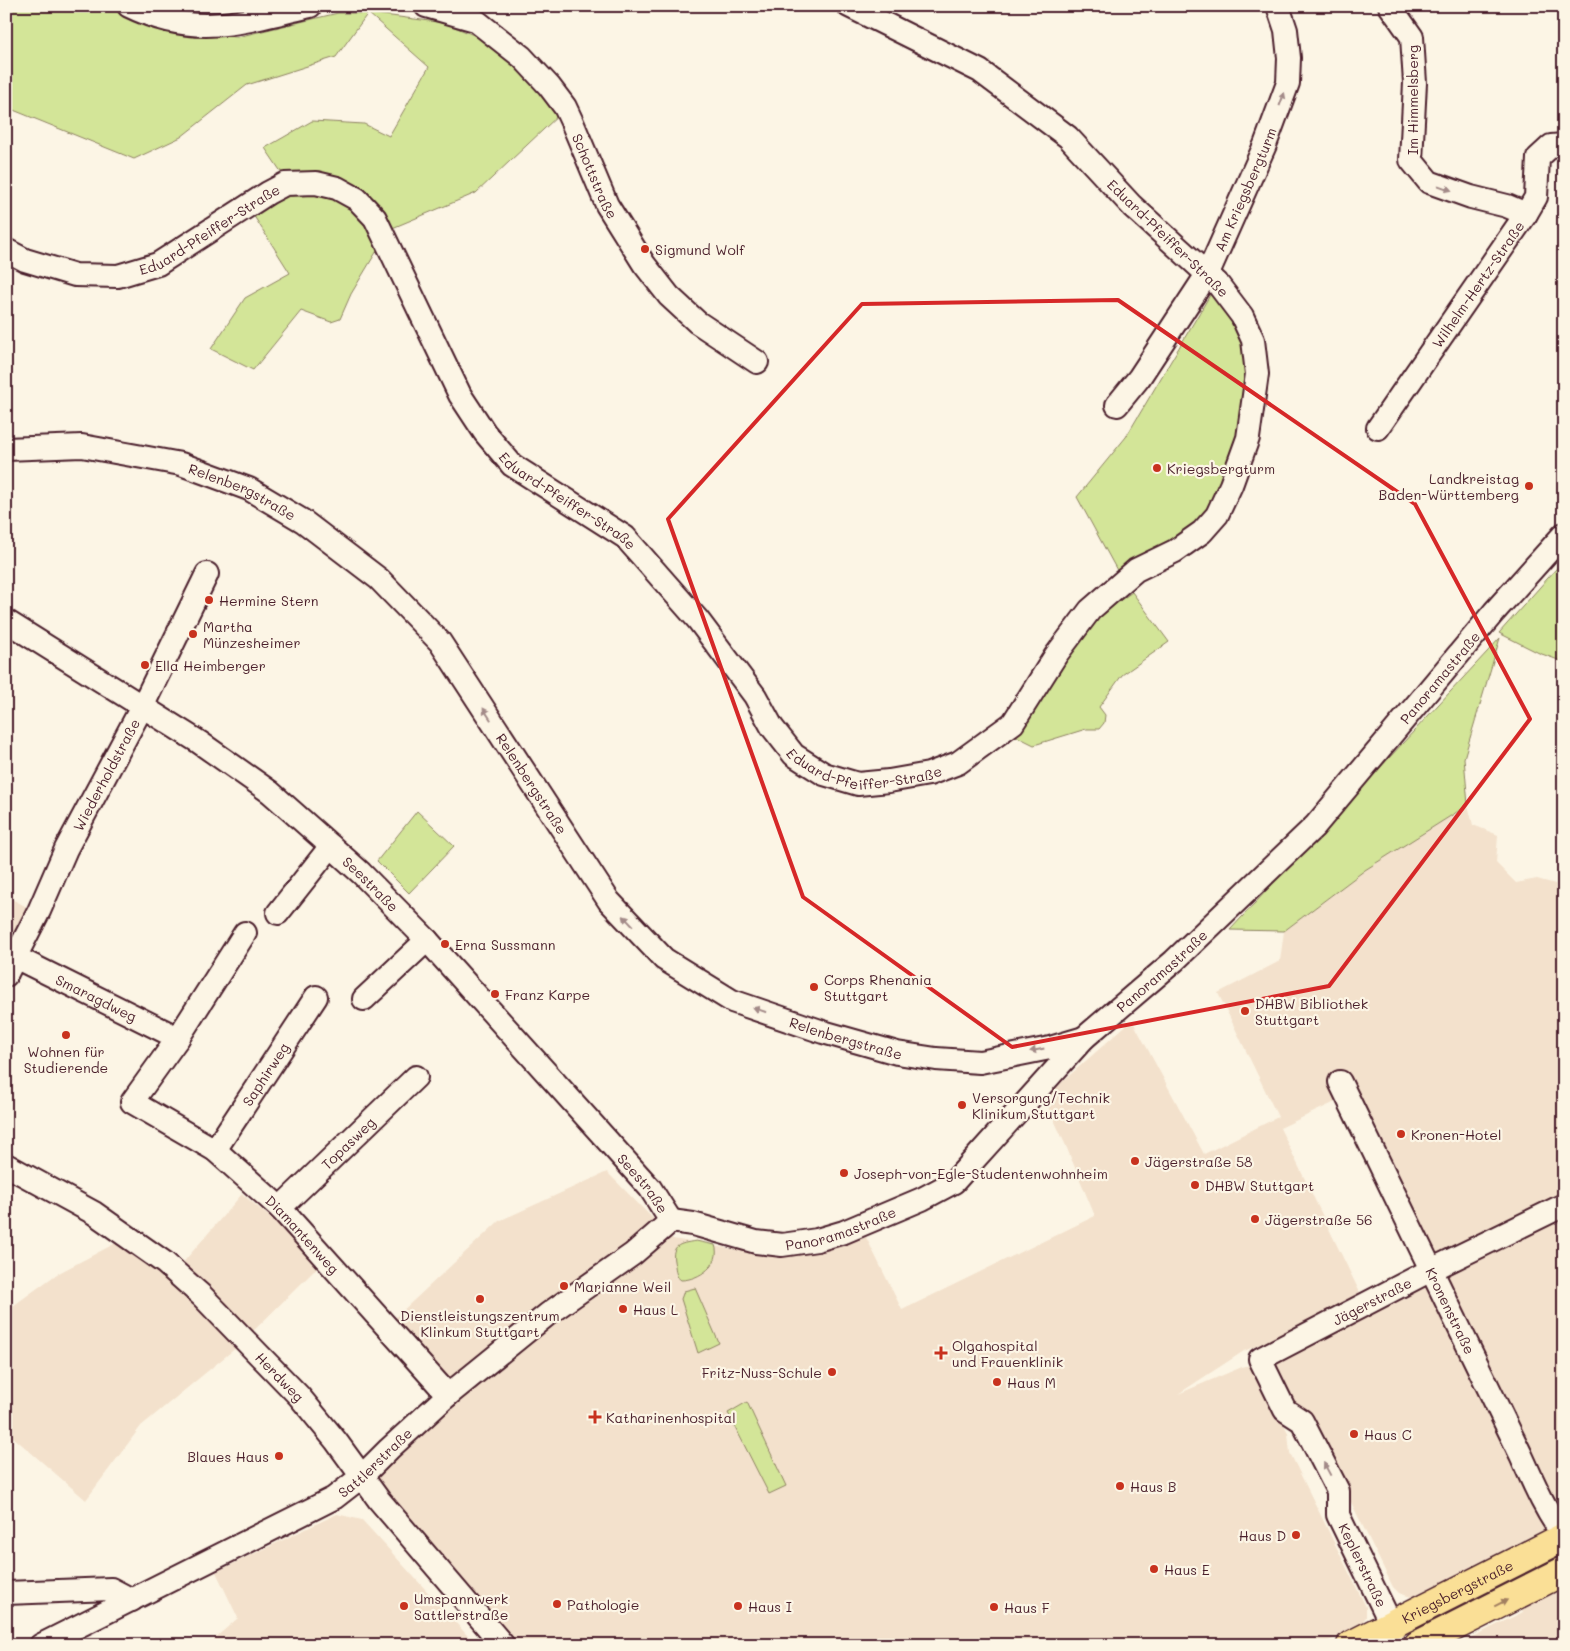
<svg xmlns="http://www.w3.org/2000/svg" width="1570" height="1651" font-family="Mali,sans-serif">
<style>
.built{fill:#f3e1cc;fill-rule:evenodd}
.green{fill:#d3e598;stroke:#8e8262}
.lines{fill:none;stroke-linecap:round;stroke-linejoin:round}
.minor-casing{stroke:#4a1f2b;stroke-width:26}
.major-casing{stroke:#4a1f2b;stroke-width:31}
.minor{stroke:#fcf5e5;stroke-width:22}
.major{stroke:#fadf96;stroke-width:28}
.oneway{fill:#a38a88}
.oneway2{fill:#a27f60}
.marked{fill:none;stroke:#d62828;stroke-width:4;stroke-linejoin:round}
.poi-dot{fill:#c8321e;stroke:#fcf5e5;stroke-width:2}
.labels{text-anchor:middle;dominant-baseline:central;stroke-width:4.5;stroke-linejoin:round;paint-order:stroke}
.street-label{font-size:14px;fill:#4a1f2b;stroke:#fcf5e5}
.poi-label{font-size:14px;fill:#4a1f2b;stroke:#fcf5e5;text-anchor:start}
</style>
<rect width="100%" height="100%" fill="#fcf5e5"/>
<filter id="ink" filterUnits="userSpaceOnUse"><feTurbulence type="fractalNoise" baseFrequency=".02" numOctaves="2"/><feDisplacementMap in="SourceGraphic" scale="10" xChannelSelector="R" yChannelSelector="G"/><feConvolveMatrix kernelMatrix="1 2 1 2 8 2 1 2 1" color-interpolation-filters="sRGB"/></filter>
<g filter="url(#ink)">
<g class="built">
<path d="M1468 805 1473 825 1498 835 1496 863 1516 883 1537 879 1559 885 1564 892V1645H1456L1523 1612 1498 1558 1426 1595 1411 1597 1399 1593 1393 1587 1345 1490 1286 1406 1267 1362 1360 1303 1244 1351 1178 1394 1242 1367 1255 1364 1288 1433 1290 1453 1366 1607V1617L1359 1626 1321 1645H512L367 1476 452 1401 384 1328 499 1221 607 1172 673 1239 767 1255 819 1252 866 1237 902 1310 1095 1216 1066 1146 1044 1098 1132 1020 1204 1154 1278 1117 1218 993 1280 961 1284 931 1365 870ZM1348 1096 1428 1267 1364 1301 1280 1128Z"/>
<path d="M6 896 27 907 6 954Z"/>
<path d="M242 1194 283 1228 318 1267 237 1347 141 1426 86 1500 6 1431V1311L57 1274 116 1243 168 1280Z"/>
<path d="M337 1514 362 1520 476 1645H212L215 1638 238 1618 216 1572Z"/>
</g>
<g class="green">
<path d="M6 6H112L155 25 196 33 237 37 338 13H368L445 23 488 41 561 113 476 193 390 229 351 294 340 319 331 322 301 311 253 370 211 349 245 298 290 273 252 213 292 188 265 148 312 121 364 124 389 136 429 67 368 13 336 57 247 85 181 137 134 159 6 107Z"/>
<path d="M1213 290 1238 315 1248 369 1237 434 1212 509 1189 532 1119 574 1077 497 1126 437Z"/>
<path d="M1564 560V662L1539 653 1499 633Z"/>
<path d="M1132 592 1169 642 1122 675 1099 707 1105 715 1104 723 1099 729H1086L1034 745 1016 736 1054 678 1100 615Z"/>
<path d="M1500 638 1464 758 1468 805 1365 870 1284 931 1230 930Z"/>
<path d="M417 811 454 846 409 893 377 861Z"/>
<path d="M696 1241 715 1245C722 1264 699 1280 681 1280 676 1277 676 1272 675 1266 670 1245 678 1244 696 1241Z"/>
<path d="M695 1288 719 1343 698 1353 681 1299 684 1291Z"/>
<path d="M747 1402 786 1486 769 1494 728 1413Z"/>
</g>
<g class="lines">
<defs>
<g id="minor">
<path d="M129 6C196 39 243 22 310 6"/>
<path id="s1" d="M426 6 475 20 522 57 549 86 565 107 572 122 607 205 644 264 669 296 697 322 757 362"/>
<path d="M1390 6 1412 37 1415 83 1411 160 1429 182 1471 197 1507 206 1526 214"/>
<path id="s2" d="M6 250 25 260 75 275 118 276 158 264 268 193 285 184 316 183 337 188 357 199 375 218 460 395 485 433 512 465 625 537 698 620 755 696 772 727 794 755 824 774 858 784 889 781 929 774 958 763 1013 723 1056 655 1090 610 1136 570 1175 551 1202 532 1217 515 1231 485 1248 438 1257 374 1253 340 1242 316 1217 283 1132 206 1068 137 980 71 849 6"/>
<path id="s3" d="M1117 405 1139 378 1208 273 1265 145 1288 83 1289 58 1286 30 1278 6"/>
<path id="s4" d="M1378 428 1526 214 1536 197 1538 158 1551 146 1564 145"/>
<path id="s5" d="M6 449 82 446 181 464 249 489 303 521 379 579 440 642 609 901 664 959 732 1001 823 1032 897 1053 936 1059 980 1062 1050 1048 1084 1038"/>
<path id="s6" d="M6 621 199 742 270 792 331 846 361 873 427 940 650 1188 671 1221"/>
<path d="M278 913 331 846"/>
<path id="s7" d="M245 933 178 1038 132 1102 215 1150 280 1208 448 1395"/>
<path id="s8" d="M15 957 178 1038"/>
<path id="s9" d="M6 975 39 911 66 849 143 705 207 574"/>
<path d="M364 999 427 940"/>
<path id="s10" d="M1340 1082 1521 1455C1534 1484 1545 1510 1564 1536"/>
<path id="s11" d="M215 1150 316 997"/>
<path id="s12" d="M6 1165 94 1213 165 1263 202 1296 299 1396 336 1441 379 1500 503 1645"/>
<path id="s13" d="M280 1208 416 1077"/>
<path id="s14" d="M671 1221 693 1224 756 1242 782 1245 817 1240 844 1232 922 1199 954 1182 1084 1038 1174 961 1315 826 1494 612 1564 534"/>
<path d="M6 1593 111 1589 132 1600"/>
<path id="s15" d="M41 1645 334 1498 361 1477 389 1449 448 1395 548 1314 633 1254 671 1221"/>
<path id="s16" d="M1392 1645 1391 1624 1338 1515V1491L1302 1421 1285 1410 1260 1359 1431 1270 1564 1205"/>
</g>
<g id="major">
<path id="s17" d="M1351 1645 1564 1537"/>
<path d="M1418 1645 1564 1571"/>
</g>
</defs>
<use href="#minor" class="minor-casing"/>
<use href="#major" class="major-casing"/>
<use href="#minor" class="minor"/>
<use href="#major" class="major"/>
</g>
<defs><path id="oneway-solid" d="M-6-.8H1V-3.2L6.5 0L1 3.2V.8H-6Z" transform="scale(1.25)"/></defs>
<g class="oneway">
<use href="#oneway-solid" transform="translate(1282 99) rotate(-70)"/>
<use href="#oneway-solid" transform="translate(1445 188) rotate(20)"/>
<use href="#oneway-solid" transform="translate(487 714) rotate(-123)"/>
<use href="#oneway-solid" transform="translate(628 921) rotate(-133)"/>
<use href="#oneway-solid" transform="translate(760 1010) rotate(-161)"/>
<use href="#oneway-solid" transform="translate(1037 1050) rotate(169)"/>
<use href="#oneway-solid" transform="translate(1327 1469) rotate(-118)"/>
</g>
<use class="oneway2" href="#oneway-solid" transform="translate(1501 1603) rotate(-26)"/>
</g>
<path class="marked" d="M1118 300 1415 504 1530 719 1329 986 1012 1047 803 897 668 519 862 304Z"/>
<g class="poi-dot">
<circle cx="645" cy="249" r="5"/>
<circle cx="1157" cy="468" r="5"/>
<circle cx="1529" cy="486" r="5"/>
<circle cx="209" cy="600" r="5"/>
<circle cx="193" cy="634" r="5"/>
<circle cx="145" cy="665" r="5"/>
<circle cx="445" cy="944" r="5"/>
<circle cx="814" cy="987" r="5"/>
<circle cx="495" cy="994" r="5"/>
<circle cx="1245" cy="1011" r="5"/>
<circle cx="66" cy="1035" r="5"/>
<circle cx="962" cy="1105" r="5"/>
<circle cx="1401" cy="1134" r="5"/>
<circle cx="1135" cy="1161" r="5"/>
<circle cx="844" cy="1173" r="5"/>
<circle cx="1195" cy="1185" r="5"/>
<circle cx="1255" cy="1219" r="5"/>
<circle cx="564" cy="1286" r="5"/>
<circle cx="480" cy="1299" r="5"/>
<circle cx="623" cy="1309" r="5"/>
<path d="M938.5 1345.5h5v5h5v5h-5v5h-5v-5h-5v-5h5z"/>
<circle cx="832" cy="1372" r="5"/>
<circle cx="997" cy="1382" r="5"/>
<path d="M592.5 1409.5h5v5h5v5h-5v5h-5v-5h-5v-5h5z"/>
<circle cx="1354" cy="1434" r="5"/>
<circle cx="279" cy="1456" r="5"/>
<circle cx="1120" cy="1486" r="5"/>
<circle cx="1296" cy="1535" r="5"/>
<circle cx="1154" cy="1569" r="5"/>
<circle cx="557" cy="1604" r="5"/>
<circle cx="404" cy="1606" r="5"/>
<circle cx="738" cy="1606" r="5"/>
<circle cx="994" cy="1607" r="5"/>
</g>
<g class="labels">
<g class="street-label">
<text transform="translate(1412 100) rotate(-90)">Im Himmelsberg</text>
<text stroke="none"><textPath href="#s1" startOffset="252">Schottstraße</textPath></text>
<text stroke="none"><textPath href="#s3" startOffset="252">Am Kriegsbergturm</textPath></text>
<text stroke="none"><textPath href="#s2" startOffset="220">Eduard-Pfeiffer-Straße</textPath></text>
<text transform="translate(1168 238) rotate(44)">Eduard-Pfeiffer-Straße</text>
<text stroke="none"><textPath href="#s4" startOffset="175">Wilhelm-Hertz-Straße</textPath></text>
<text stroke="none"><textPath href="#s5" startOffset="244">Relenbergstraße</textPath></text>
<text stroke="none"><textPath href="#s2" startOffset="760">Eduard-Pfeiffer-Straße</textPath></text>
<text stroke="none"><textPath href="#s14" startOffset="1000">Panoramastraße</textPath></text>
<text stroke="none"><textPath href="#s2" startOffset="1179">Eduard-Pfeiffer-Straße</textPath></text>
<text stroke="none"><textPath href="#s9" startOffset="224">Wiederholdstraße</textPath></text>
<text stroke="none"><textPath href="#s5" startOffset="664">Relenbergstraße</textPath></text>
<text stroke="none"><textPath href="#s6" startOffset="451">Seestraße</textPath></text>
<text stroke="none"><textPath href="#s14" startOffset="595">Panoramastraße</textPath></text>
<text stroke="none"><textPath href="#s8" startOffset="91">Smaragdweg</textPath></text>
<text stroke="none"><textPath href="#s5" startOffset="1084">Relenbergstraße</textPath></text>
<text stroke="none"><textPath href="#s11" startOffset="91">Saphirweg</textPath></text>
<text stroke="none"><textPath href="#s13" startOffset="94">Topasweg</textPath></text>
<text stroke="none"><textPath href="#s6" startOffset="856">Seestraße</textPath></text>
<text stroke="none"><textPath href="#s14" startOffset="175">Panoramastraße</textPath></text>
<text stroke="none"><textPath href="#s7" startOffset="421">Diamantenweg</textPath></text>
<text stroke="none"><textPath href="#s16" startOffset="448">Jägerstraße</textPath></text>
<text stroke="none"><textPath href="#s10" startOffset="254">Kronenstraße</textPath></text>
<text stroke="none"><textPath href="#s12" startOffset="349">Herdweg</textPath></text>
<text stroke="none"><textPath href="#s15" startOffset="382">Sattlerstraße</textPath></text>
<text transform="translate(1363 1565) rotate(64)">Keplerstraße</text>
<text stroke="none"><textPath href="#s17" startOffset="119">Kriegsbergstraße</textPath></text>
</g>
<g class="poi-label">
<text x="655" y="249">Sigmund Wolf</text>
<text x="1167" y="468">Kriegsbergturm</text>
<text x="1519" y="478" text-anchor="end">Landkreistag<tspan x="1519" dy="16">Baden-Württemberg</tspan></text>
<text x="219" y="600">Hermine Stern</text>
<text x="203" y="626">Martha<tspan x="203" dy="16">Münzesheimer</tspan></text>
<text x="155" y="665">Ella Heimberger</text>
<text x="455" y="944">Erna Sussmann</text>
<text x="824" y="979">Corps Rhenania<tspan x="824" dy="16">Stuttgart</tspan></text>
<text x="505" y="994">Franz Karpe</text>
<text x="1255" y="1003">DHBW Bibliothek<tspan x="1255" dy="16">Stuttgart</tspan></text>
<text x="66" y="1051" text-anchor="middle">Wohnen für<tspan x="66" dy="16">Studierende</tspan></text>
<text x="972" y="1097">Versorgung/Technik<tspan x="972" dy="16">Klinikum Stuttgart</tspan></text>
<text x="1411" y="1134">Kronen-Hotel</text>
<text x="1145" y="1161">Jägerstraße 58</text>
<text x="854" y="1173">Joseph-von-Egle-Studentenwohnheim</text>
<text x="1205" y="1185">DHBW Stuttgart</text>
<text x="1265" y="1219">Jägerstraße 56</text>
<text x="574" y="1286">Marianne Weil</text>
<text x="633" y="1309">Haus L</text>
<text x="480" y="1315" text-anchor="middle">Dienstleistungszentrum<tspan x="480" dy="16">Klinkum Stuttgart</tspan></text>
<text x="952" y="1345">Olgahospital<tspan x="952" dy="16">und Frauenklinik</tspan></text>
<text x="822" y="1372" text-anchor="end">Fritz-Nuss-Schule</text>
<text x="1007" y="1382">Haus M</text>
<text x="606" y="1417">Katharinenhospital</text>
<text x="1364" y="1434">Haus C</text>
<text x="269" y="1456" text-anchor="end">Blaues Haus</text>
<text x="1130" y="1486">Haus B</text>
<text x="1286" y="1535" text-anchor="end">Haus D</text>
<text x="1164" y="1569">Haus E</text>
<text x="414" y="1598">Umspannwerk<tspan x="414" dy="16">Sattlerstraße</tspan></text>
<text x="567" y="1604">Pathologie</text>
<text x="748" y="1606">Haus I</text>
<text x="1004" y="1607">Haus F</text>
</g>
</g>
<rect width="1570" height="1651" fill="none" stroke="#fcf5e5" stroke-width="25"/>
<rect x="12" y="12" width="1545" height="1626" fill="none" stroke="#4a1f2b" stroke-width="2" filter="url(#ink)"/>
</svg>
